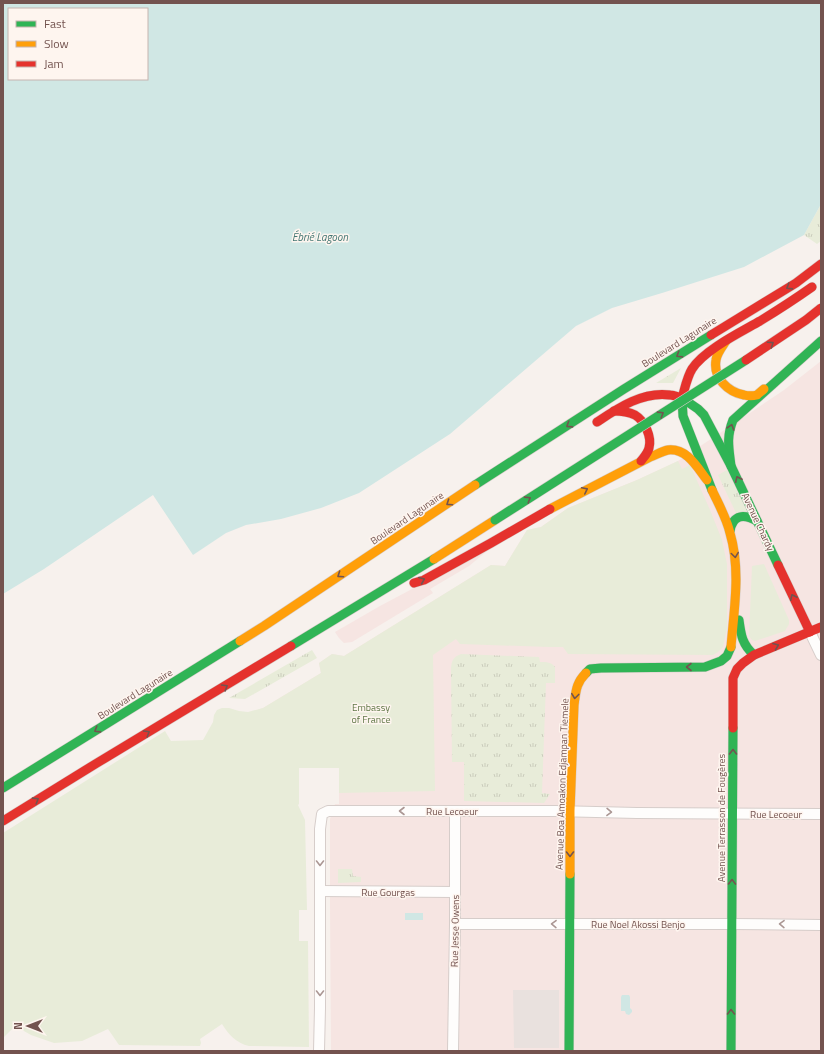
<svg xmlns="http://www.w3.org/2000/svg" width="824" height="1054" font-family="'Titillium Web',sans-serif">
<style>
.commercial{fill:#f6e5e2}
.industrial{fill:#e9e1de}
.grass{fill:url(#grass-tufts)}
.garden{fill:#e8ecd9}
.water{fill:#d0e7e4;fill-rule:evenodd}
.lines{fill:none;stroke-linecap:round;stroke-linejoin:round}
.street-casing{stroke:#d6cdca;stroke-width:12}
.fast-casing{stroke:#d6ccc9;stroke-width:10}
.slow-casing{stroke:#d6ccc9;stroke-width:10}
.jam-casing{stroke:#d6ccc9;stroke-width:10}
.street{stroke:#fefdfc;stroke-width:10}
.fast{stroke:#30b455;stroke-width:9}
.slow{stroke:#ff9f0a;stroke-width:9}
.jam{stroke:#e5322d;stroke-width:9}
.fast-bridge-casing{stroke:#d8cecb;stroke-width:10;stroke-linecap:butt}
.jam-bridge-casing{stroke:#d8cecb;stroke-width:10;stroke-linecap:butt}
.fast-bridge{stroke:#30b455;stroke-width:9}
.jam-bridge{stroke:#e5322d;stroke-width:9}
.oneway{stroke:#73534f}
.oneway2{stroke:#ab9794}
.labels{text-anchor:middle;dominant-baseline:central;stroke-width:3;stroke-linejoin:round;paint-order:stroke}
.street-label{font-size:10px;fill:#73534f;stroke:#fef5ef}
.park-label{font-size:10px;fill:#617848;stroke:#fef5ef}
.water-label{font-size:11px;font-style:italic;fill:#437773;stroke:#fef5ef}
</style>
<defs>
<pattern id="grass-tufts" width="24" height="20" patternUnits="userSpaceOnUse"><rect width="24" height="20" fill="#e8ecd9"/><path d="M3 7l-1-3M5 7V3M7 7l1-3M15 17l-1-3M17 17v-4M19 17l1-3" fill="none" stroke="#caccbc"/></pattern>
</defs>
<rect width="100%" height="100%" fill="#f7f1ed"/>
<g class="commercial">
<path d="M821 361V1051H331L330 903V819L335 804H339V768H299V772L258 710 263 708 321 673 319 663 332 654 344 656 491 565 505 566 527 530 541 527 568 508 637 480 678 461 784 390Z"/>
<path d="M493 546 469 566 430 589 433 593 352 642 344 643 339 638 335 632 380 606Z"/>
</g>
<path class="industrial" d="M513 990H559V1048H514Z"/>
<g class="grass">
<path d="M821 204V241L817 244 804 235Z"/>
<path d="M681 368 673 383H656Z"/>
<path d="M727 470 747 511 737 515 718 475Z"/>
<path d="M312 650 317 658 245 699 229 698Z"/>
<path d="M461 654 539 657 540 662C547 662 551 662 555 667V683H546L542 793 550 794 544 803 464 801V762H452L451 668C452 660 453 657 461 654Z"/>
<path d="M338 869H352L353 876 361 877V882L338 883Z"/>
</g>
<g class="garden">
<path d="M678 461 682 469 690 465 710 510 722 540 727 564V628L723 647 718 652 713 655 568 654 563 647H549L460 644 456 639 433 655 435 791 339 793V768H299V804L298 805 305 820 307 910H299V941H308L309 1047 249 1046C236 1043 229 1035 222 1024L200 1039 201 1043 200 1046 119 1045 108 1029 82 1041 54 1043 31 1035 15 1026 3 1038V833L165 731 171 741 203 740 213 722 214 715 217 710 222 708H229L239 711 248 712 263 708 321 673 319 663 332 654 344 656 491 565 505 566 527 530 541 527 568 508 637 480Z"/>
<path d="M764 564 789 620V624L785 631 755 641 752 640 749 636 752 566Z"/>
</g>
<g class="water">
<path d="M3 3H821V204L804 235 744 267 662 293 612 308 576 326 450 434 359 493 321 508 281 519 246 525 226 533 193 555 153 495 44 569 3 594ZM9 9H147V79H9Z"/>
<rect x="405" y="913" width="18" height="7"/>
<path d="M622 995H629L630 997V1008L632 1010V1012L629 1015 626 1014 625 1011H621V997Z"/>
</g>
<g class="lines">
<defs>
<g id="street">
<path d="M810 632 821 655"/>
<path d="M320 891 455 892"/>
<path d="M455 924H731L821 925"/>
<path d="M319 1051 320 1008V829L322 814 328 811H555L637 813 821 814"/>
<path d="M453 1051 455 924V811"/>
</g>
<g id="fast">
<path d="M731 466C729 448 726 438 733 420L821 341"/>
<path d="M475 485 624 389 711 335"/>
<path d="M712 490 683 416 682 398 698 409 704 415 731 466 778 565"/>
<path d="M730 531C733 514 744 514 757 521"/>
<path d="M739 620C741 635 742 644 754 655"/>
<path d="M291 646 434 559"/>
<path d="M586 673 590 669 601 668 705 667 721 661 727 656 731 647"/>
<path d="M3 788 240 641"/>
<path d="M569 1051 570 874"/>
<path d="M731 1051 733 728"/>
</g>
<g id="slow">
<path d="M726 341C722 347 717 353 716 360 713 378 728 392 744 395 748 396 753 396 757 395 759 393 762 391 764 389"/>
<path d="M712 490C718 503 727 519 730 533 741 570 734 609 731 647"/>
<path d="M550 509 650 457C656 455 662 451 668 450 687 448 697 467 707 480"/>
<path d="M434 559 495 520"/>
<path d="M240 641 264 626 475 485"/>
<path d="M570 874V811L574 705C576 691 576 683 586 673"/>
</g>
<g id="jam">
<path d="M711 335 796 283 821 264"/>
<path d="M614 411C621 411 629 412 635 415 645 421 652 437 649 448 648 453 644 457 641 461"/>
<path d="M597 422C618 408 643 391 670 395 674 395 678 397 682 398 685 388 687 377 692 369 704 350 741 332 760 321 778 310 795 299 812 287"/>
<path d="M778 565 810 632"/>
<path d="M414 583 424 580 491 543 550 509"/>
<path d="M733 728V678L737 669 743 663 754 655 821 627"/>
<path d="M3 821 97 763 291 646"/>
</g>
</defs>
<use href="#street" class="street-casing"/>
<use href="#fast" class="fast-casing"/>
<use href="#slow" class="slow-casing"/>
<use href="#jam" class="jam-casing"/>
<use href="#street" class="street"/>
<use href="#fast" class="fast"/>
<use href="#slow" class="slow"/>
<use href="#jam" class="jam"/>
<defs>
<path id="fast-bridge" d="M495 520 746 360"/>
<path id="jam-bridge" d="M746 360 806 320 821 308"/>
</defs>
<use href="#fast-bridge" class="fast-bridge-casing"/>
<use href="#jam-bridge" class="jam-bridge-casing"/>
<use href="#fast-bridge" class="fast-bridge"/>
<use href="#jam-bridge" class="jam-bridge"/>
</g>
<defs><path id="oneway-chevron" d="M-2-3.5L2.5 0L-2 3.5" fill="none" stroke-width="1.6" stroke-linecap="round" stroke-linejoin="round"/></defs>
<g class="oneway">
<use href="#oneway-chevron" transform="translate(789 287) rotate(148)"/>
<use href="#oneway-chevron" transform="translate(771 344) rotate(-34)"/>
<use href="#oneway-chevron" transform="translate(679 355) rotate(148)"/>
<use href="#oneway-chevron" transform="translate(661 414) rotate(-32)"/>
<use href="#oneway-chevron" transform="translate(569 425) rotate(147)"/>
<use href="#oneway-chevron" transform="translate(731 427) rotate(-72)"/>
<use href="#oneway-chevron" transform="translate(738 479) rotate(-115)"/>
<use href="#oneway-chevron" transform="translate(585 490) rotate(-27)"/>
<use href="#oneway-chevron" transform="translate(528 499) rotate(-32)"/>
<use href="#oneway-chevron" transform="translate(449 503) rotate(146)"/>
<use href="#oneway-chevron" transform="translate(735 555) rotate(82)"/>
<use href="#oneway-chevron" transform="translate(340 575) rotate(146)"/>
<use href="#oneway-chevron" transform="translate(422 580) rotate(-23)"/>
<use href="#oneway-chevron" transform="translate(793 597) rotate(-115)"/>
<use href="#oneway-chevron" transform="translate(776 646) rotate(-22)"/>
<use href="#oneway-chevron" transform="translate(689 667) rotate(180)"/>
<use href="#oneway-chevron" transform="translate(225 687) rotate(-31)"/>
<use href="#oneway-chevron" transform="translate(575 696) rotate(97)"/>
<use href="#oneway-chevron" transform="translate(97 730) rotate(148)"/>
<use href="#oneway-chevron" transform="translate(147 733) rotate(-31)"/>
<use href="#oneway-chevron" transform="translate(733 752) rotate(-90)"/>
<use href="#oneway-chevron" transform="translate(36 800) rotate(-32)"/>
<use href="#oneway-chevron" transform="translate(570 854) rotate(90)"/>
<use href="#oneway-chevron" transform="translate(732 882) rotate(-89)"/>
<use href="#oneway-chevron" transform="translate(731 1012) rotate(-90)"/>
</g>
<g class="oneway2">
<use href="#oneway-chevron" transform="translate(402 811) rotate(-180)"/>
<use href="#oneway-chevron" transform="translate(609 812) rotate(1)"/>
<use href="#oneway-chevron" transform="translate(320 863) rotate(90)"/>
<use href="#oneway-chevron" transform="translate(554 924) rotate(-179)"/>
<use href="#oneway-chevron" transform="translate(782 924) rotate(-179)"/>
<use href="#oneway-chevron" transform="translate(320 993) rotate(90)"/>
</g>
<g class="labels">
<g class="street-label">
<text transform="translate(679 342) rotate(-32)">Boulevard Lagunaire</text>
<text transform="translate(407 518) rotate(-34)">Boulevard Lagunaire</text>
<text transform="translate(758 522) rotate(65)">Avenue Chardy</text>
<text transform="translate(135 694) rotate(-32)">Boulevard Lagunaire</text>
<text transform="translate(562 784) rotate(-88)">Avenue Boa Amoakon Edjampan Tiemele</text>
<text x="452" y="811">Rue Lecoeur</text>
<text x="776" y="814">Rue Lecoeur</text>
<text transform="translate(721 818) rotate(-90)">Avenue Terrasson de Fougères</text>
<text x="388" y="892">Rue Gourgas</text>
<text x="638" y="924">Rue Noel Akossi Benjo</text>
<text transform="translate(455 931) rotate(-89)">Rue Jesse Owens</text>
</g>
<g class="park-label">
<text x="371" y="707">Embassy<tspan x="371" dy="12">of France</tspan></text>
</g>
<g class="water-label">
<text x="320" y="237">Ébrié Lagoon</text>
</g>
</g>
<rect width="824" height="1054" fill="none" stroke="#73534f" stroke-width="8"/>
<rect x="8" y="8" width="140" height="72" fill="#fef5ef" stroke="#c6b4af"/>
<rect x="16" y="21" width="20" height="6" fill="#30b455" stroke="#c6b4af"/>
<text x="44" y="28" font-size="12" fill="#73534f">Fast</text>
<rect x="16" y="41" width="20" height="6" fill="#ff9f0a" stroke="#c6b4af"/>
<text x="44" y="48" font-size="12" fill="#73534f">Slow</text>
<rect x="16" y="61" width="20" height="6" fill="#e5322d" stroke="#c6b4af"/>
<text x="44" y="68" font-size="12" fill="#73534f">Jam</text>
<g transform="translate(28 1026) rotate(270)" stroke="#fef5ef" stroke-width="3" paint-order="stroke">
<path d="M0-3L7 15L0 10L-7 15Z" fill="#73534f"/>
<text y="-6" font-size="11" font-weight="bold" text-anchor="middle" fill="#73534f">N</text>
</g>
</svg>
